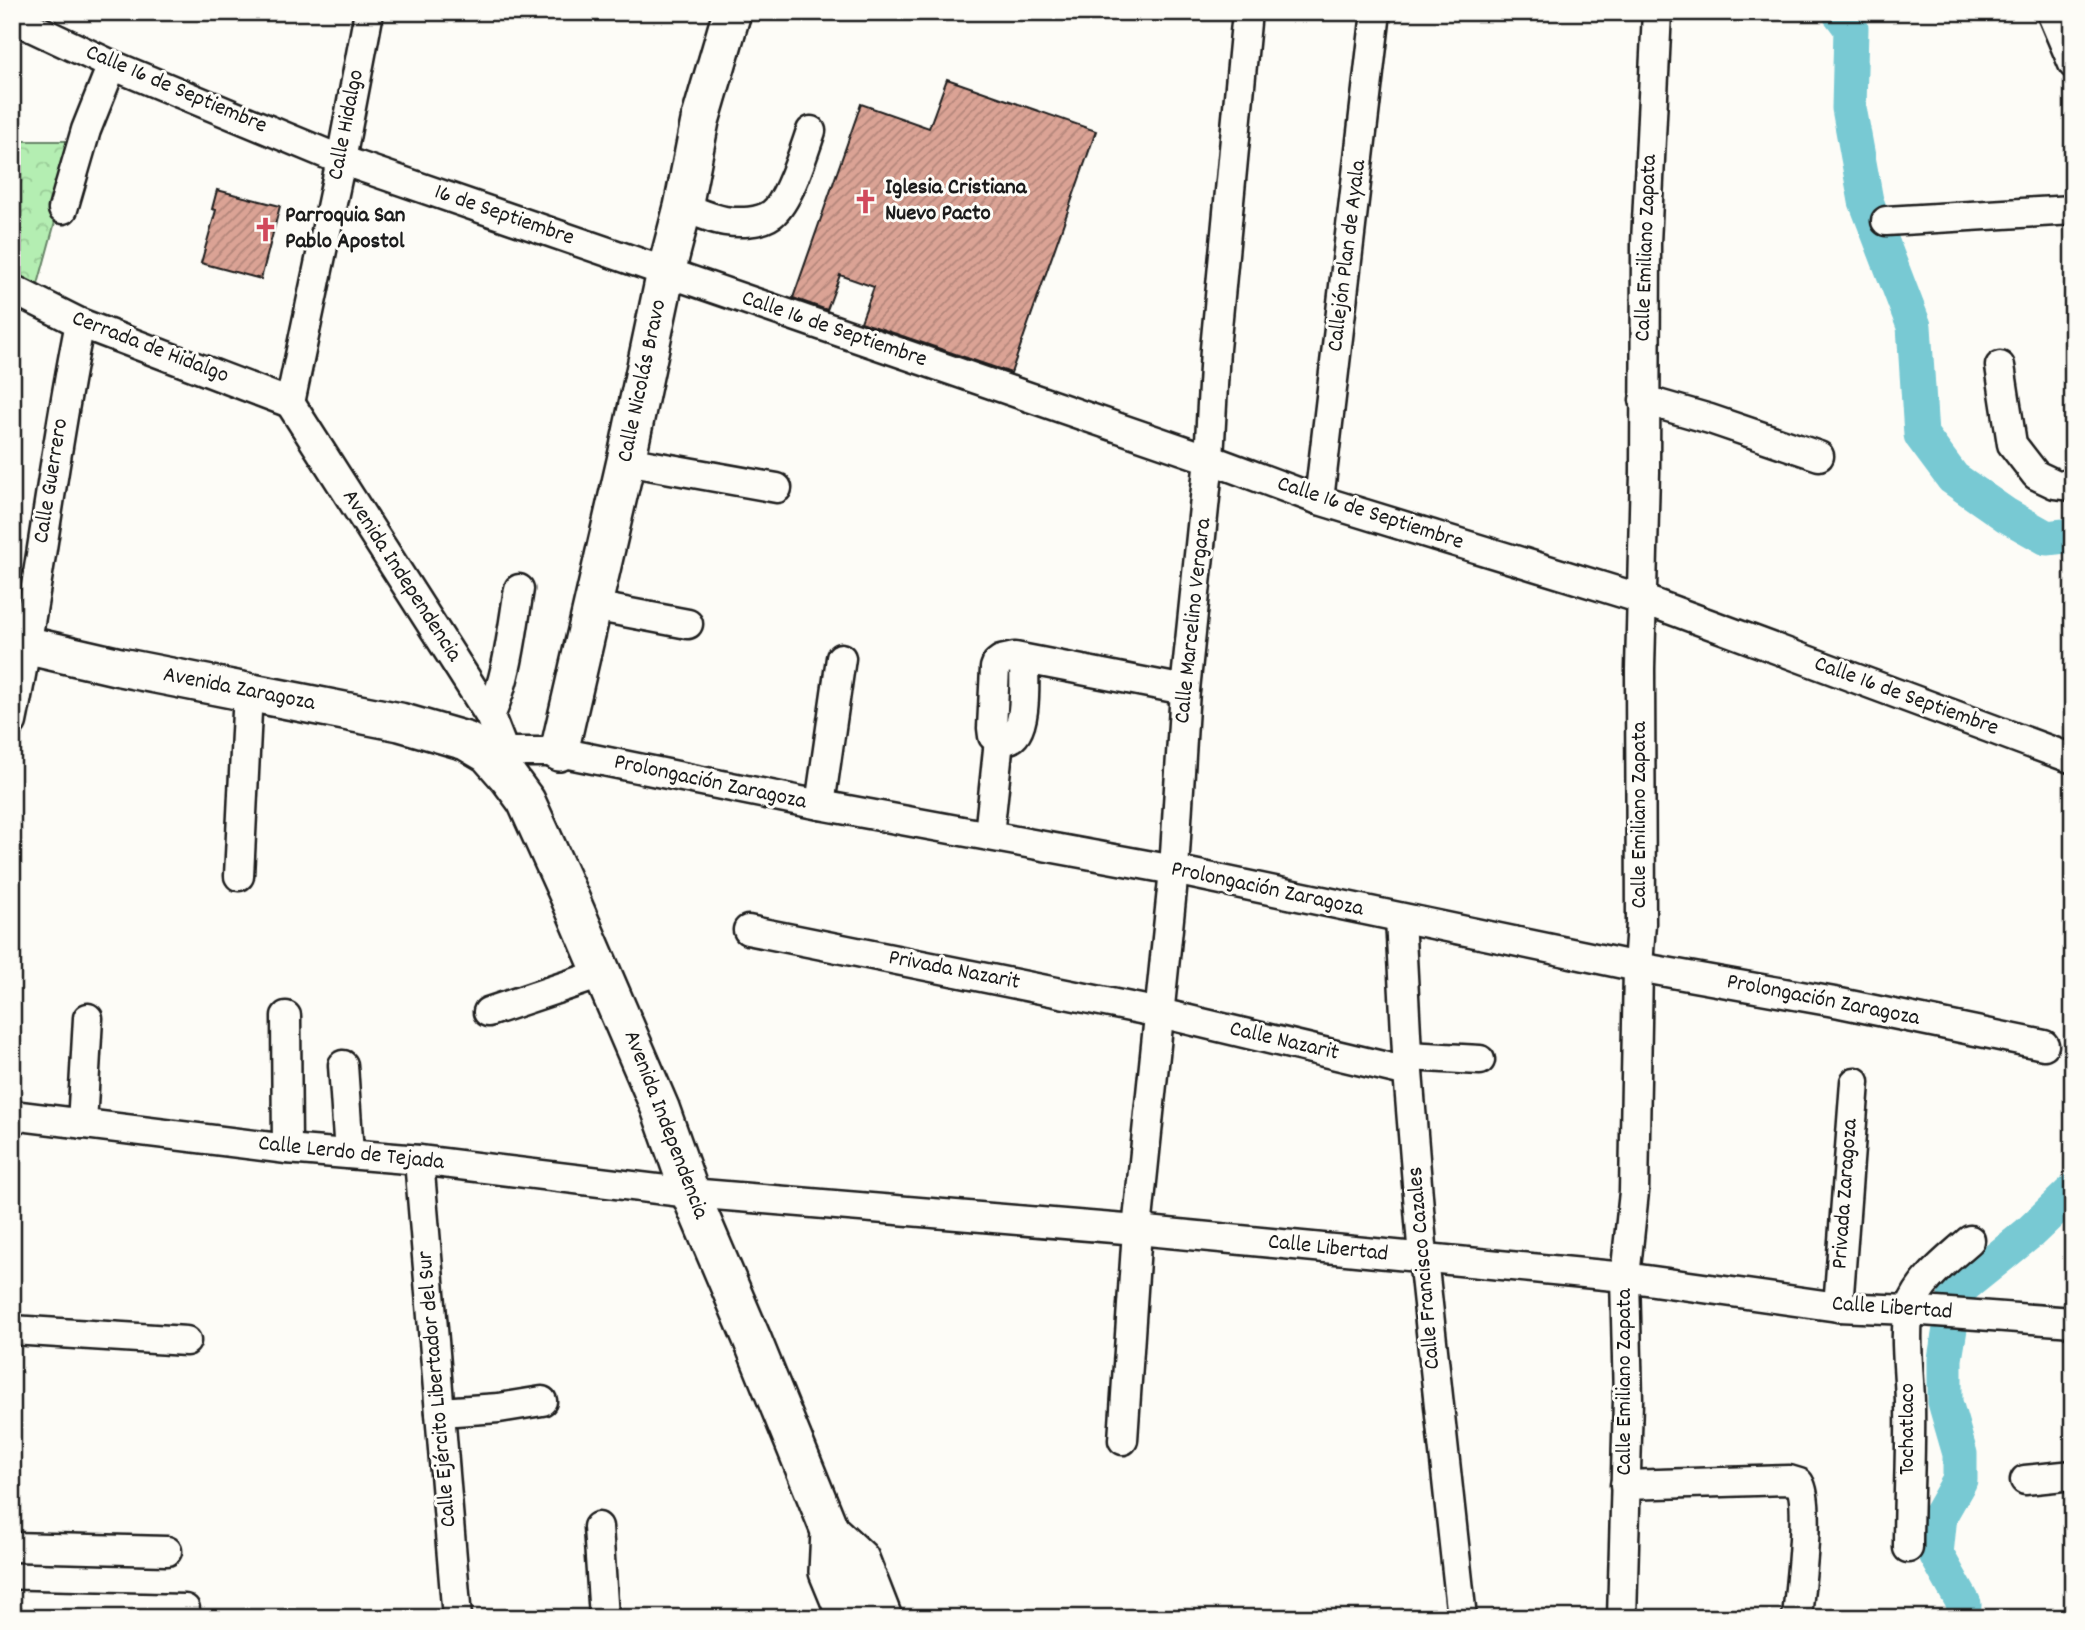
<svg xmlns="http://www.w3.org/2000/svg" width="2085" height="1630" font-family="Dekko,sans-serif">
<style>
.park{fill:url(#park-crowns);stroke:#688567;stroke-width:2}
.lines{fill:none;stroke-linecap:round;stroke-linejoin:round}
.river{stroke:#78c9d3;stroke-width:35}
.building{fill:url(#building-hatch);stroke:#1c1c1c;stroke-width:2}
.minor-casing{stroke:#1c1c1c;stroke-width:33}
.major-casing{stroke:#1c1c1c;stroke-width:42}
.minor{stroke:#fdfcf7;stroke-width:28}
.major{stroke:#fdfcf7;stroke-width:37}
.labels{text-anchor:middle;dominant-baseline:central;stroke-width:6;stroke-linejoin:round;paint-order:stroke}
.street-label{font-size:23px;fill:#1c1c1c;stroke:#fdfcf7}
.poi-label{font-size:23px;font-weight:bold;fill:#1c1c1c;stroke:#fdfcf7;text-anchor:start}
</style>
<defs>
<pattern id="park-crowns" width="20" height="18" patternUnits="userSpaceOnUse" patternTransform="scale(1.75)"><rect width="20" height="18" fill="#b4eeb2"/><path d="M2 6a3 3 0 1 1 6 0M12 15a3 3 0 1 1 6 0" fill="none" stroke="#9acc98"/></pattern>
<pattern id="building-hatch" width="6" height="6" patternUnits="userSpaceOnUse" patternTransform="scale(1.75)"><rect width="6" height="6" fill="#dba395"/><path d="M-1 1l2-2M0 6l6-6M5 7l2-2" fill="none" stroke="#b18479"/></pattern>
</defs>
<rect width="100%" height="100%" fill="#fdfcf7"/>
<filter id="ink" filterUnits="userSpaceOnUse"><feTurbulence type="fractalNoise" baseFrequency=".0143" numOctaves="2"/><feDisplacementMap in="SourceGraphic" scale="14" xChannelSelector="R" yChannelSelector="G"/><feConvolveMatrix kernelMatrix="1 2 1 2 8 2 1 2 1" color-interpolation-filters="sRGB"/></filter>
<g filter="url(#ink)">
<path class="park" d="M12 141H77L33 303 12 294Z"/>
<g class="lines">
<g class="river">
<path d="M1839 12 1851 28 1849 108 1866 201 1914 326 1921 435 1953 478 2006 515 2047 538 2073 535"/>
<path d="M1963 1618 1964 1604 1936 1554 1940 1515 1960 1480V1454L1945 1402V1359L1956 1292 2029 1233 2073 1191"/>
</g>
</g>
<g class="building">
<path d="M947 79 1096 131 1011 373 861 322 874 287 840 275 827 310 793 298 861 104 929 128Z"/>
<path d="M217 190 280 206 261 279 201 263 216 210 212 209Z"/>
</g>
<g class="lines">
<defs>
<g id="minor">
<path d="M2051 12 2073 64"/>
<path d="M12 18 112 65 341 160 1209 459 1319 500 1642 599 2073 759"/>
<path d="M683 207C697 212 711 219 725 221 739 223 760 223 772 214 789 201 804 151 811 131"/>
<path d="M63 209 86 130 112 65"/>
<path d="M1886 221 2073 210"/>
<path d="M12 289 80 323 290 403"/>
<path d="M2000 366 2012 444 2036 475 2055 484 2073 486"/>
<path d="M1644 400 1710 419 1819 456"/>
<path d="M290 403 490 716 504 752"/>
<path d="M290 403 341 160 369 12"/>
<path d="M626 461 777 488"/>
<path d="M1319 500 1376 12"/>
<path d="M593 606 688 624"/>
<path d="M1024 660C1024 677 1028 734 1009 739 1002 741 998 739 993 736L992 728 995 668 997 663 1001 660 1015 657 1185 690"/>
<path d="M490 716C508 676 512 632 519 589"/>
<path d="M12 722C39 590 53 455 80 323"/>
<path d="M488 754 504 752H559L820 805 1174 870 1638 967 1840 1003 2044 1045"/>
<path d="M820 805 841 658"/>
<path d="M989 835 999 740"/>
<path d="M239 876 248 691"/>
<path d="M1400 918 1408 1072 1423 1258 1462 1618"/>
<path d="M748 930 1160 1013 1408 1072"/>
<path d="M488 1012 604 973"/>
<path d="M286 1016 287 1149"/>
<path d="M1408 1056 1480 1060"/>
<path d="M343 1065 349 1154"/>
<path d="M12 1115 287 1149 419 1160 690 1193 1137 1230 1625 1277 1838 1307 1909 1310 2073 1322"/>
<path d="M82 1124 88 1018"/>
<path d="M419 1160 457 1618"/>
<path d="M1838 1307 1855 1082"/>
<path d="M12 1330 186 1341"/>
<path d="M440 1412 499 1408 542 1401"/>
<path d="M1123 1440 1137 1230 1174 870 1185 690 1209 459 1215 349 1247 12"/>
<path d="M2025 1480 2073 1475"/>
<path d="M1625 1485 1789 1480 1799 1483C1812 1503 1799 1591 1797 1618"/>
<path d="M598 1527 604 1618"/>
<path d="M12 1547 167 1551"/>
<path d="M1908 1548C1908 1500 1911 1452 1910 1404 1910 1379 1903 1329 1910 1308 1920 1280 1949 1259 1970 1240"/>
<path d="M12 1605 185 1609"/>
<path d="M1622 1618 1628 1400 1625 1277 1634 1192 1638 967 1641 923 1640 669 1645 472 1646 243 1657 12"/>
</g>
<g id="major">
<path d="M12 642 120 667 400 722 466 741 488 754 509 778 526 801 569 896 660 1108 690 1193 752 1339 830 1531 828 1572 847 1618"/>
<path d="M559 752 626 461 666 272 683 207 700 121 732 12"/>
<path d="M830 1531 860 1559 883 1618"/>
</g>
</defs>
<use href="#minor" class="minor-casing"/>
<use href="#major" class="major-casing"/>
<use href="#minor" class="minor"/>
<use href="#major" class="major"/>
</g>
</g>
<defs>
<symbol id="church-bare" viewBox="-9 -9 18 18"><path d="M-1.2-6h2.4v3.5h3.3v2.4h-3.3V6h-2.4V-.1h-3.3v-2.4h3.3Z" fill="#d1495b" stroke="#fdfcf7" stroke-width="2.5" paint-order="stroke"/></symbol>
</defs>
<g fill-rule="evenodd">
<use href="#church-bare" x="848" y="184" width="35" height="35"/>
<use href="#church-bare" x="248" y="212" width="35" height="35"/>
</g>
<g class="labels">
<g class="street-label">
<text transform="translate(176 90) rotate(23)">Calle 16 de Septiembre</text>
<text transform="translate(347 125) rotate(-79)">Calle Hidalgo</text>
<text transform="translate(504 216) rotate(19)">16 de Septiembre</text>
<text transform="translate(1647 248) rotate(-88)">Calle Emiliano Zapata</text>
<text transform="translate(1348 256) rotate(-83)">Callejón Plan de Ayala</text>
<text transform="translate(834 330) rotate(19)">Calle 16 de Septiembre</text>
<text transform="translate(150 348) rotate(21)">Cerrada de Hidalgo</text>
<text transform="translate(643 381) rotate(-78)">Calle Nicolás Bravo</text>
<text transform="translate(52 481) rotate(-81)">Calle Guerrero</text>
<text transform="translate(1370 514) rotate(18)">Calle 16 de Septiembre</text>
<text transform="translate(401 576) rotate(57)">Avenida Independencia</text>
<text transform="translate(1194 621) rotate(-84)">Calle Marcelino Vergara</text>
<text transform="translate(239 690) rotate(11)">Avenida Zaragoza</text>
<text transform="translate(1906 697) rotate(20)">Calle 16 de Septiembre</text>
<text transform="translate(710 783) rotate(12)">Prolongación Zaragoza</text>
<text transform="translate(1640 815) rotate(-90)">Calle Emiliano Zapata</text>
<text transform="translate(1267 890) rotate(12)">Prolongación Zaragoza</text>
<text transform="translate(954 971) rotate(11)">Privada Nazarit</text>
<text transform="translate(1823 1001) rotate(11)">Prolongación Zaragoza</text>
<text transform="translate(1284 1042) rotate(13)">Calle Nazarit</text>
<text transform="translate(665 1125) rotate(69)">Avenida Independencia</text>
<text transform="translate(351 1154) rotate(6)">Calle Lerdo de Tejada</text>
<text transform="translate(1846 1194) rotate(-86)">Privada Zaragoza</text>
<text transform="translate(1328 1249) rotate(6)">Calle Libertad</text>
<text transform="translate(1425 1268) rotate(-95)">Calle Francisco Cazales</text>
<text transform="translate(1892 1309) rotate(4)">Calle Libertad</text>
<text transform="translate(1625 1382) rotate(-90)">Calle Emiliano Zapata</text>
<text transform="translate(438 1389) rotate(-95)">Calle Ejército Libertador del Sur</text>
<text transform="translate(1908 1429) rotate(-90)">Tochatlaco</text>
</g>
<g class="poi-label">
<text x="885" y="188">Iglesia Cristiana<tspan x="885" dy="26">Nuevo Pacto</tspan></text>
<text x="285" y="216">Parroquia San<tspan x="285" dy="26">Pablo Apostol</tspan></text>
</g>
</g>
<rect width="2085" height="1630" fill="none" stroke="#fdfcf7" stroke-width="42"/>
<rect x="21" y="21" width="2043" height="1588" fill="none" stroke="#1c1c1c" stroke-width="2.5" filter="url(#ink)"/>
</svg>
